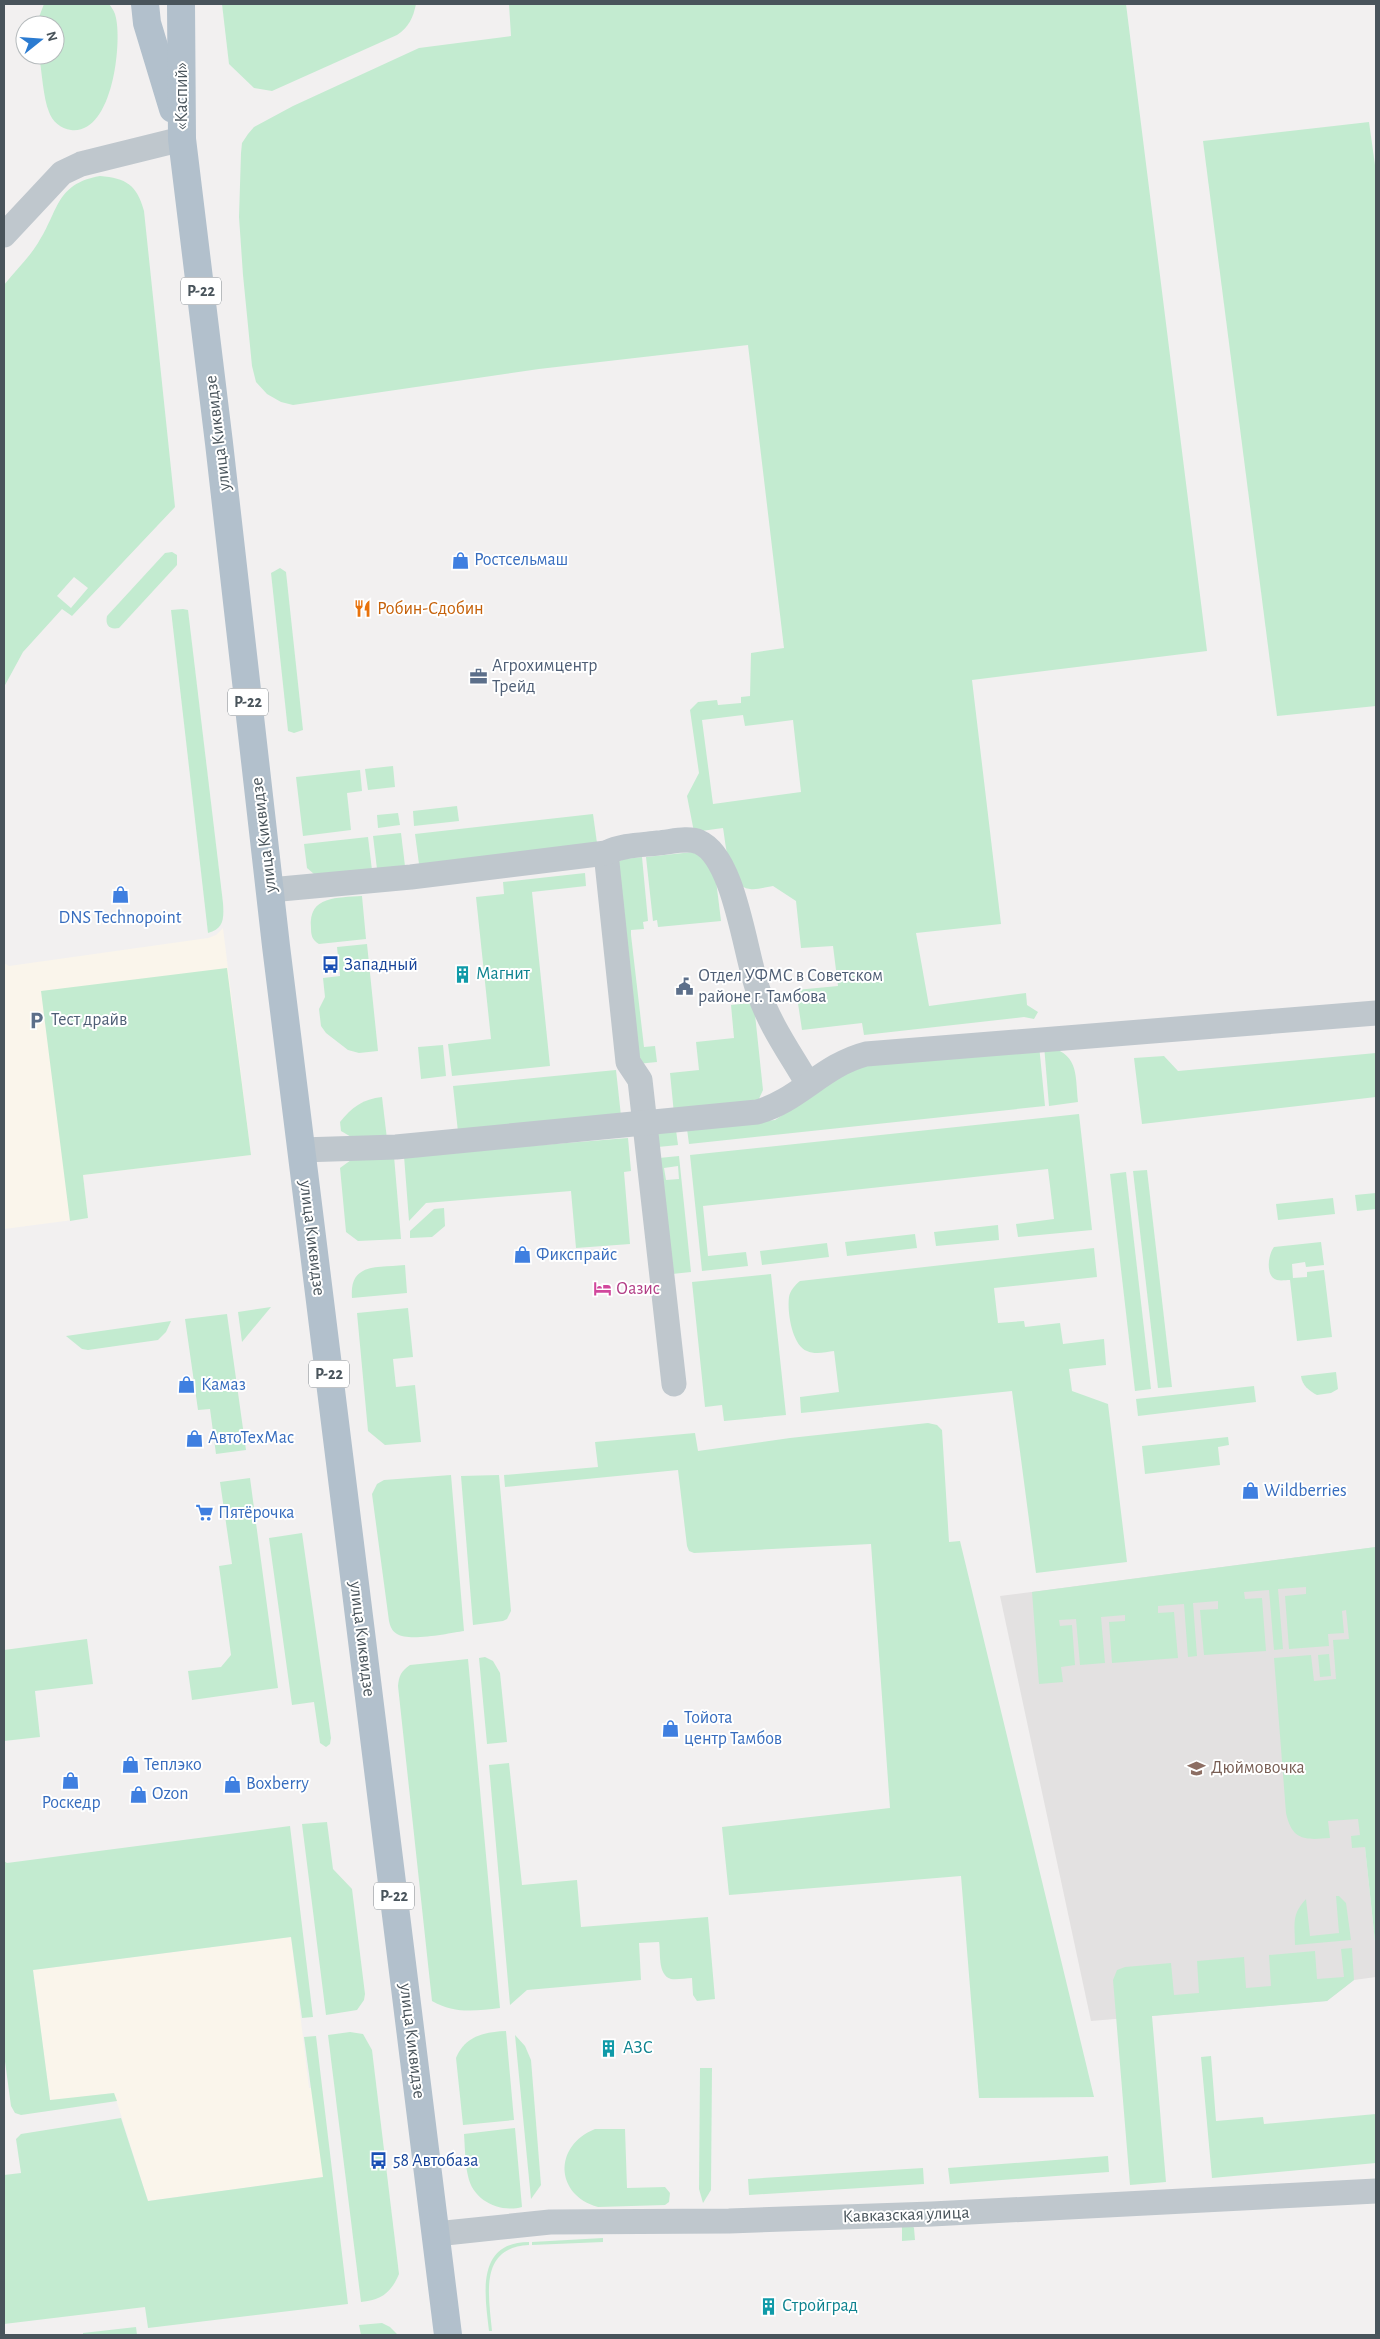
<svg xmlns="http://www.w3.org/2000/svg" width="1380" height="2339" font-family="'Alegreya Sans',sans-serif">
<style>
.commercial{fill:#faf5eb}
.education{fill:#e3e1e1}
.green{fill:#c3ebd0;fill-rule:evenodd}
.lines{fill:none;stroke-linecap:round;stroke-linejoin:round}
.street{stroke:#bfc7cd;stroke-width:25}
.primary{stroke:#b2c0cc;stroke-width:28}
.labels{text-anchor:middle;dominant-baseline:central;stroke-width:4;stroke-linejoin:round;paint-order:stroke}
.shield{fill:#fff;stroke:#80878c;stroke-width:1}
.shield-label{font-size:16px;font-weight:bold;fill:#49545b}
.street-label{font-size:18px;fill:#49545b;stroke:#fff}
.shop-label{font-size:18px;fill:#366cbe;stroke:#fff;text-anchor:start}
.food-label{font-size:18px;fill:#c56008;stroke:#fff;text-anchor:start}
.service-label{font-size:18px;fill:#4e5e75;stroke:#fff;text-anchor:start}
.transit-label{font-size:18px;fill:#164399;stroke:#fff;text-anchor:start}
.culture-label{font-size:18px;fill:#0d838f;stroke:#fff;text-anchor:start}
.hotel-label{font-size:18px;fill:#b23c85;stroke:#fff;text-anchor:start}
.education-label{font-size:18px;fill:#785e54;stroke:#fff;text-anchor:start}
</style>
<rect width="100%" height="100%" fill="#f2f0f0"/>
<g class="commercial">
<path d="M223 928 251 1155 83 1175 88 1218 4 1229V963L9 966 208 938 216 935Z"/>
<path d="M291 1937 309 2088H312L324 2177 148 2201 114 2093 50 2101 33 1970Z"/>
</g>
<path class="education" d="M1376 1547 1365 1847 1376 1951V1977L1354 1980 1327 2001 1091 2021 1000 1596Z"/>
<g class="green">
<path d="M44 4H109C112 8 115 12 116 18 122 46 112 135 71 130 61 129 52 121 49 112 43 97 42 72 39 55H55V25H36Z"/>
<path d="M222 4H416C413 18 409 27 397 35L272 91 254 88 229 64Z"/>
<path d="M509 4H1126L1207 651 972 680 1001 924 916 933 929 1006 1026 993 1027 1005 1038 1012 1034 1019 1024 1017 864 1035 862 1023 802 1030 796 990 838 986 833 946 801 948 796 901 773 886C766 887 757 890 750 889 728 887 726 844 723 828L694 832 687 796 699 773 690 710 698 702 717 700 718 705 741 703V697L750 696 751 653 784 648 748 345 539 369 293 405 281 402 267 394 256 382 252 366 243 275 239 217 241 153 242 143 248 134 254 127 293 106 419 48 511 36ZM743 715 745 726 793 720 801 792 713 804 702 720Z"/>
<path d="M1369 122 1376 172V706L1277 716 1203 141Z"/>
<path d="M100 176C126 178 137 185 144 211L175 507 72 616 62 609 23 652 4 687V285C15 271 29 258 38 243 59 211 55 184 100 176ZM74 577 88 588 71 608 57 596Z"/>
<path d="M172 552 177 555V565L119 628C109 630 105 625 107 616L165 553Z"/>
<path d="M280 568 286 572 303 730 294 733 288 731 271 573Z"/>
<path d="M183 609 188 610 223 903C224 918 224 929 208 933L171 610Z"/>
<path d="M393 766 395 787 368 790 365 769Z"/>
<path d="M360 770 362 791 347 793 351 830 303 836 296 777Z"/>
<path d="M457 806 459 821 414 826 413 811Z"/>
<path d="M398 813 400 825 378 828 377 815Z"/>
<path d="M593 814 597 843 419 864 415 834Z"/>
<path d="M401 833 405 866 377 869 373 836Z"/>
<path d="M368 837 372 870 314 874 307 868 304 844Z"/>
<path d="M702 851 715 872 721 921 658 927 657 920 653 921 646 857Z"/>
<path d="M642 857 648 921 643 922 644 929 631 930V935L644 1047 655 1046 657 1062 637 1064 618 862 624 859Z"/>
<path d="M585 873 586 886 532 892 550 1066 452 1076 448 1044 491 1039 476 897 504 894 503 882Z"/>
<path d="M362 896 366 939 319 944C312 940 311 935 311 928 308 895 338 898 362 896Z"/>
<path d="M367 944 378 1051 359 1053 348 1050 326 1033 321 1026 319 1009 325 997 323 978 340 976 337 947Z"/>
<path d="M227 968 251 1155 83 1175 88 1218 70 1221 41 991Z"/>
<path d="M750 1003 754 1005 763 1090 758 1101 674 1114 670 1073 699 1070 696 1042 734 1038 731 1005Z"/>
<path d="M443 1045 446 1076 421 1079 418 1047Z"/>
<path d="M1039 1045 1045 1106 689 1144 687 1129 775 1120 858 1065Z"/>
<path d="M1044 1045C1079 1054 1075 1071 1078 1102L1049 1106Z"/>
<path d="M1376 1053V1097L1142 1124 1134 1058 1164 1056 1178 1071Z"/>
<path d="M616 1070 621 1116 458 1132 453 1086Z"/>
<path d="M382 1097 387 1139 353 1138 341 1131 340 1122C352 1107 363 1099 382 1097Z"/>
<path d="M1079 1114 1092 1230 1018 1237 1016 1224 1054 1219 1048 1169 703 1206 708 1256 746 1252 748 1266 702 1271 690 1155Z"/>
<path d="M676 1130 678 1145 658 1147 657 1134Z"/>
<path d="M628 1138 631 1171 624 1172 630 1244 576 1248 571 1191 426 1203 409 1221 404 1156Z"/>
<path d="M394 1156 401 1239 358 1241 346 1232 340 1168 351 1160Z"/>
<path d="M679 1156 691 1272 672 1274 659 1158ZM678 1166 679 1179 666 1180 664 1168Z"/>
<path d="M1147 1170 1172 1387 1158 1388 1133 1171Z"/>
<path d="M1126 1172 1151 1389 1135 1391 1110 1174Z"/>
<path d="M1376 1193V1209L1357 1211 1355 1195Z"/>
<path d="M1333 1198 1335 1214 1278 1220 1276 1204Z"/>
<path d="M444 1208 445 1226 432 1237 410 1238V1231L434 1209Z"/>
<path d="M998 1225 999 1240 936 1246 934 1232Z"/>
<path d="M915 1234 917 1248 847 1256 845 1242Z"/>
<path d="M1321 1242 1324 1265 1306 1267 1305 1262 1292 1264 1293 1278 1307 1277V1272L1324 1270 1332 1337 1297 1341 1290 1280C1286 1280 1281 1281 1277 1280 1265 1277 1268 1254 1274 1247Z"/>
<path d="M827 1243 829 1257 762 1265 760 1251Z"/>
<path d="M1094 1248 1097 1277 994 1288 998 1323 1024 1321 1025 1327 1060 1323 1063 1344 1104 1339 1106 1365 1069 1369 1072 1391 1108 1404 1127 1562 1036 1573 1012 1391 801 1413 800 1397 839 1392 834 1351C826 1352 815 1355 807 1351 792 1345 787 1312 789 1297 790 1291 795 1285 800 1281Z"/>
<path d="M405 1265 407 1293 352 1298C349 1262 378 1268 405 1265Z"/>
<path d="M771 1274 786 1415 724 1421 722 1405 705 1407 692 1282Z"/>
<path d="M271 1307 242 1342 238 1312Z"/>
<path d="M408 1308 413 1357 393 1359 396 1387 415 1385 421 1442 385 1445 368 1431 357 1313Z"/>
<path d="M227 1314 246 1450 216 1454 210 1409 198 1410 185 1319Z"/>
<path d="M171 1321 166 1332 158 1340 88 1350 82 1349 66 1336Z"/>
<path d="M1336 1372 1338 1389 1331 1393 1317 1395C1309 1391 1302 1385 1301 1376Z"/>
<path d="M1254 1386 1256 1402 1138 1416 1136 1399Z"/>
<path d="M928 1423 937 1425 942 1430 949 1542 960 1541 1094 2097 979 2098 961 1876 729 1895 722 1827 890 1808 871 1544 694 1553 689 1551 687 1546 678 1470 505 1487 504 1475 598 1467 595 1442 695 1433 698 1451 790 1438Z"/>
<path d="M1228 1437 1229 1445 1218 1447 1220 1465 1145 1474 1142 1446Z"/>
<path d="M451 1475 464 1631C450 1633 409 1642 397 1634 392 1631 390 1626 389 1621L372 1494 377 1484 384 1480Z"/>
<path d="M499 1475 511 1611 507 1619 503 1621 473 1625 461 1476Z"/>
<path d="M250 1478 278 1688 192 1700 188 1671 221 1667 231 1655 219 1566 232 1564 220 1482Z"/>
<path d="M302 1533 331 1738 330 1744 326 1747 320 1743 314 1702 292 1705 269 1538Z"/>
<path d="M1376 1547V1951L1365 1847 1352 1848 1351 1836 1360 1835 1358 1819 1328 1821 1330 1838C1305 1840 1292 1841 1286 1813L1274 1658 1311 1655 1314 1681 1336 1679 1333 1640 1349 1639 1346 1610 1342 1611 1344 1633 1328 1634 1329 1646 1289 1649 1285 1596 1306 1594V1587L1278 1589 1283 1649 1274 1650 1269 1590 1244 1592 1245 1599 1262 1598 1266 1651 1204 1655 1200 1610 1218 1609V1601L1193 1603 1197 1656 1188 1657 1184 1604 1158 1606V1613L1174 1612 1178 1658 1112 1663 1109 1622 1125 1621V1615L1101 1617 1105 1663 1080 1665 1076 1619 1059 1620 1060 1626 1072 1625 1075 1665 1061 1667 1063 1682 1039 1684 1032 1592Z"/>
<path d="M87 1639 93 1684 35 1691 40 1737 4 1741V1650Z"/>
<path d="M1329 1654 1331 1676 1320 1677 1318 1655Z"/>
<path d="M485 1657 493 1661 500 1673 507 1742 487 1744 479 1658Z"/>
<path d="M468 1659 500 2008C476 2011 454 2014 432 2001L398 1686C399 1676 401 1671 410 1665Z"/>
<path d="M509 1763 522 1885 577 1880 581 1927 708 1917 715 1999 697 2001 693 1995 692 1978C686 1978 677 1980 671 1979 657 1975 661 1951 659 1942L639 1943 641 1980 527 1990 510 2005 489 1765Z"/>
<path d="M327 1822 333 1869 352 1889 365 1994 364 2000 357 2010 326 2015 302 1824Z"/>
<path d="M290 1826 313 2017 302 2018 291 1937 33 1970 50 2100 114 2093 117 2101 21 2115 15 2113 11 2106 4 2054V1861L7 1863Z"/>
<path d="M1336 1896H1339L1346 1903 1351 1940 1295 1945C1295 1924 1291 1915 1306 1899L1310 1936 1339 1933Z"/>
<path d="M1352 1948 1354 1980 1327 2001 1152 2016 1166 2182 1130 2185 1113 1980 1117 1970 1125 1967 1171 1963 1174 1995 1199 1993 1197 1961 1244 1957 1246 1988 1271 1986 1269 1955 1315 1951 1317 1979 1344 1977 1341 1949Z"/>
<path d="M506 2031 514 2120 463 2125 456 2058C465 2036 484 2032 506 2031Z"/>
<path d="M350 2032 363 2034 372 2050 399 2274C391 2293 381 2300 361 2302L328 2035Z"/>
<path d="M515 2035 525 2046 531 2060 541 2185 531 2199Z"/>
<path d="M316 2036 348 2304 148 2328 145 2307 4 2324V2175L21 2173 16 2139 21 2134 121 2118 148 2201 323 2177 304 2037Z"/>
<path d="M1211 2056 1216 2121 1263 2117 1264 2124 1376 2114V2163L1212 2178 1201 2057Z"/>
<path d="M700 2068H712L711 2190 703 2203 699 2189Z"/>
<path d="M515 2128 522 2207C500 2213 473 2201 468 2176 465 2163 465 2148 464 2134Z"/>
<path d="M595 2129H625L627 2188 665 2187 670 2193 669 2202 665 2205 598 2207C555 2195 553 2146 595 2129Z"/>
<path d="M1108 2156 1109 2172 950 2184 948 2168Z"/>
<path d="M923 2168 924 2184 749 2195 748 2179Z"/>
<path d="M912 2225 914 2228 915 2240 902 2241V2227Z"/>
<path d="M603 2238V2242L532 2245V2242Z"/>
<path d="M529 2242V2245C478 2247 489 2297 492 2331H489C485 2296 475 2242 529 2242Z"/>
<path d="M382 2323 390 2327 398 2335H361L359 2325Z"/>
<path d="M136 2327 137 2335H83V2333Z"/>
</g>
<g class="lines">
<g class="street">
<path d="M4 235 62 173 81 164 182 139"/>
<path d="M606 853 628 1062 640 1080 674 1384"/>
<path d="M270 890 411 877 606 853C622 845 641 845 658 843 671 842 688 837 699 842 735 857 745 955 758 990 769 1024 790 1053 808 1084"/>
<path d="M301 1150 396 1147 757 1112C798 1101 823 1065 866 1054L1376 1013"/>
<path d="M436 2234 550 2222 729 2221 932 2214 1376 2191"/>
</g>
<g class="primary">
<path d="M145 4 147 23 173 109"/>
<path d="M181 4 182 139 219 443 276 946 448 2335"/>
</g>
</g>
<defs>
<symbol id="shop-bare" viewBox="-9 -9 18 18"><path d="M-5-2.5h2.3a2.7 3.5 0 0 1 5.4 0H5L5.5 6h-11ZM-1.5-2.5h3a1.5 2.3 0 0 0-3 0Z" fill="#3f7fe0" stroke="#fff" stroke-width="2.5" paint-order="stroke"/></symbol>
<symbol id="restaurant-bare" viewBox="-9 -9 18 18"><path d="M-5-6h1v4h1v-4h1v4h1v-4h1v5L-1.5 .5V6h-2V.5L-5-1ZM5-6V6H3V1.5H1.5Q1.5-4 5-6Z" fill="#e8710a" stroke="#fff" stroke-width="2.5" paint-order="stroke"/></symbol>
<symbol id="office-bare" viewBox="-9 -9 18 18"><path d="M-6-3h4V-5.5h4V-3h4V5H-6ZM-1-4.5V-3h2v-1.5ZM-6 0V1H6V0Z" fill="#5c6f8a" stroke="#fff" stroke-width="2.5" paint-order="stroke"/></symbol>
<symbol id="bus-bare" viewBox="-9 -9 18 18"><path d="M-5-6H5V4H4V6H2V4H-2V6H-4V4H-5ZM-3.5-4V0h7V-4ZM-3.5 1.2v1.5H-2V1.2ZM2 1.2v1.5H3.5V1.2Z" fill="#1a4fb4" stroke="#fff" stroke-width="2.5" paint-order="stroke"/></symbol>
<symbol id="building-bare" viewBox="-9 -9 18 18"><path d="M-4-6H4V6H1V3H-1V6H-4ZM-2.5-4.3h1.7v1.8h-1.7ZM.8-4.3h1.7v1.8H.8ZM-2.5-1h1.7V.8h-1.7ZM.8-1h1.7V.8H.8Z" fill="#0f9aa8" stroke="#fff" stroke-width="2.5" paint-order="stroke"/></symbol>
<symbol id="civic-bare" viewBox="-9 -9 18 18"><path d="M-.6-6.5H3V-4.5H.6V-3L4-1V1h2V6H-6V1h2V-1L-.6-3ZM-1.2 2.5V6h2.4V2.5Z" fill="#5c6f8a" stroke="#fff" stroke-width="2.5" paint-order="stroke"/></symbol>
<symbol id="parking-bare" viewBox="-9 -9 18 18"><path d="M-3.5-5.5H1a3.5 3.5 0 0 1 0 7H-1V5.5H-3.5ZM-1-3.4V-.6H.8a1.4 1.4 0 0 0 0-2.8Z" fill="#5c6f8a" stroke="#fff" stroke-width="2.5" paint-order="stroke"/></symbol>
<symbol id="hotel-bare" viewBox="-9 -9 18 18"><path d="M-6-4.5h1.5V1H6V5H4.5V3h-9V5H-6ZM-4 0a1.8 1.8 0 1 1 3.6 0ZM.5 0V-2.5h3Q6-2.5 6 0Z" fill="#d1479c" stroke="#fff" stroke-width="2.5" paint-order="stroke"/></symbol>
<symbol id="supermarket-bare" viewBox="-9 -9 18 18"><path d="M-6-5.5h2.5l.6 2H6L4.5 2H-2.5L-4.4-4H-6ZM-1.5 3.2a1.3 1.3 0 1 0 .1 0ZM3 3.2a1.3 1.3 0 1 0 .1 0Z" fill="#3f7fe0" stroke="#fff" stroke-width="2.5" paint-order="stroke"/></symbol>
<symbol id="school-bare" viewBox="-9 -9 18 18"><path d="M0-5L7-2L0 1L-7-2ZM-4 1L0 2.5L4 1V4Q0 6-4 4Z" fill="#8d6e63" stroke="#fff" stroke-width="2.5" paint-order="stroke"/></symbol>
</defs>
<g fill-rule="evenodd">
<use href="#shop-bare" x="448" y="548" width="25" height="25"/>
<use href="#restaurant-bare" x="350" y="596" width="25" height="25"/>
<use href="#office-bare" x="466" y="664" width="25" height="25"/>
<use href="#shop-bare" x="108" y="882" width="25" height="25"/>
<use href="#bus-bare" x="318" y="952" width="25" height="25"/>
<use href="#building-bare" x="450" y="962" width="25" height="25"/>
<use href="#civic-bare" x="672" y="974" width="25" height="25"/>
<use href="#parking-bare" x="24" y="1008" width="25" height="25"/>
<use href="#shop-bare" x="510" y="1242" width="25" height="25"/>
<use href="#hotel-bare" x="590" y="1276" width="25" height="25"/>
<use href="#shop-bare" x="174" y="1372" width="25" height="25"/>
<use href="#shop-bare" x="182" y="1426" width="25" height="25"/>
<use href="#shop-bare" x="1238" y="1478" width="25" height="25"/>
<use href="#supermarket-bare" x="192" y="1500" width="25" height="25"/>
<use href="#shop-bare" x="658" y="1716" width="25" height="25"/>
<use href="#shop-bare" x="118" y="1752" width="25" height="25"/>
<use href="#school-bare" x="1184" y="1756" width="25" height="25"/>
<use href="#shop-bare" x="58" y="1768" width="25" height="25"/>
<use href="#shop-bare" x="220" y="1772" width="25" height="25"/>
<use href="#shop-bare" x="126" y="1782" width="25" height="25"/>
<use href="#building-bare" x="596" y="2036" width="25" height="25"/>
<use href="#bus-bare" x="366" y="2148" width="25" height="25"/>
<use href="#building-bare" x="756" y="2294" width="25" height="25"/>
</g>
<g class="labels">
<g class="shield">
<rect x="181" y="277.5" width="40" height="27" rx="4"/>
<rect x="228" y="688.5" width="40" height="27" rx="4"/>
<rect x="309" y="1360.5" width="40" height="27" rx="4"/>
<rect x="374" y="1882.5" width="40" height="27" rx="4"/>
</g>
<g class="shield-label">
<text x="201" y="291">Р-22</text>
<text x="248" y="702">Р-22</text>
<text x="329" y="1374">Р-22</text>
<text x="394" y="1896">Р-22</text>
</g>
<g class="street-label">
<text transform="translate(182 96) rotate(-90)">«Каспий»</text>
<text transform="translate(218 433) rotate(-97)">улица Киквидзе</text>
<text transform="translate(264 835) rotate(-97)">улица Киквидзе</text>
<text transform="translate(312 1238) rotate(83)">улица Киквидзе</text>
<text transform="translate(362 1639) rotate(83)">улица Киквидзе</text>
<text transform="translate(412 2041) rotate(83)">улица Киквидзе</text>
<text transform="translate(906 2215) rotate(-2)">Кавказская улица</text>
</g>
<g class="shop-label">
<text x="474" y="560">Ростсельмаш</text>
<text x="120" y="918" text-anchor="middle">DNS Technopoint</text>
<text x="536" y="1255">Фикспрайс</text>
<text x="201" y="1385">Камаз</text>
<text x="208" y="1438">АвтоТехМас</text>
<text x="1264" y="1491">Wildberries</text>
<text x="218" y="1513">Пятёрочка</text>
<text x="684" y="1718">Тойота<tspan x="684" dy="21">центр Тамбов</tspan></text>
<text x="144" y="1765">Теплэко</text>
<text x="246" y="1784">Boxberry</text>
<text x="152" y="1794">Ozon</text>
<text x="71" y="1803" text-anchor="middle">Роскедр</text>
</g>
<g class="food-label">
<text x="377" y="609">Робин-Сдобин</text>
</g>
<g class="service-label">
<text x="492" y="666">Агрохимцентр<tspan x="492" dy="21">Трейд</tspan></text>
<text x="698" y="976">Отдел УФМС в Советском<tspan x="698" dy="21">районе г. Тамбова</tspan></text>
<text x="51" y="1020">Тест драйв</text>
</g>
<g class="transit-label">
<text x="344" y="965">Западный</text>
<text x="393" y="2161">58 Автобаза</text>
</g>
<g class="culture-label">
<text x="476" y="974">Магнит</text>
<text x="623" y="2048">АЗС</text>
<text x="782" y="2306">Стройград</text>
</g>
<g class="hotel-label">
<text x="616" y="1289">Оазис</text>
</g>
<g class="education-label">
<text x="1211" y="1768">Дюймовочка</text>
</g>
</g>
<rect width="1380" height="2339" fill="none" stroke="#49545b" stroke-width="10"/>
<g transform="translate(40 40) rotate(73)"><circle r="24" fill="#ffffff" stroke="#b6bbbd"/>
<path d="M0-4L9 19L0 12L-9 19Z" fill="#2b7bd1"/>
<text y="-8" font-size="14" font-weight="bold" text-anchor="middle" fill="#49545b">N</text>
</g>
</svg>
